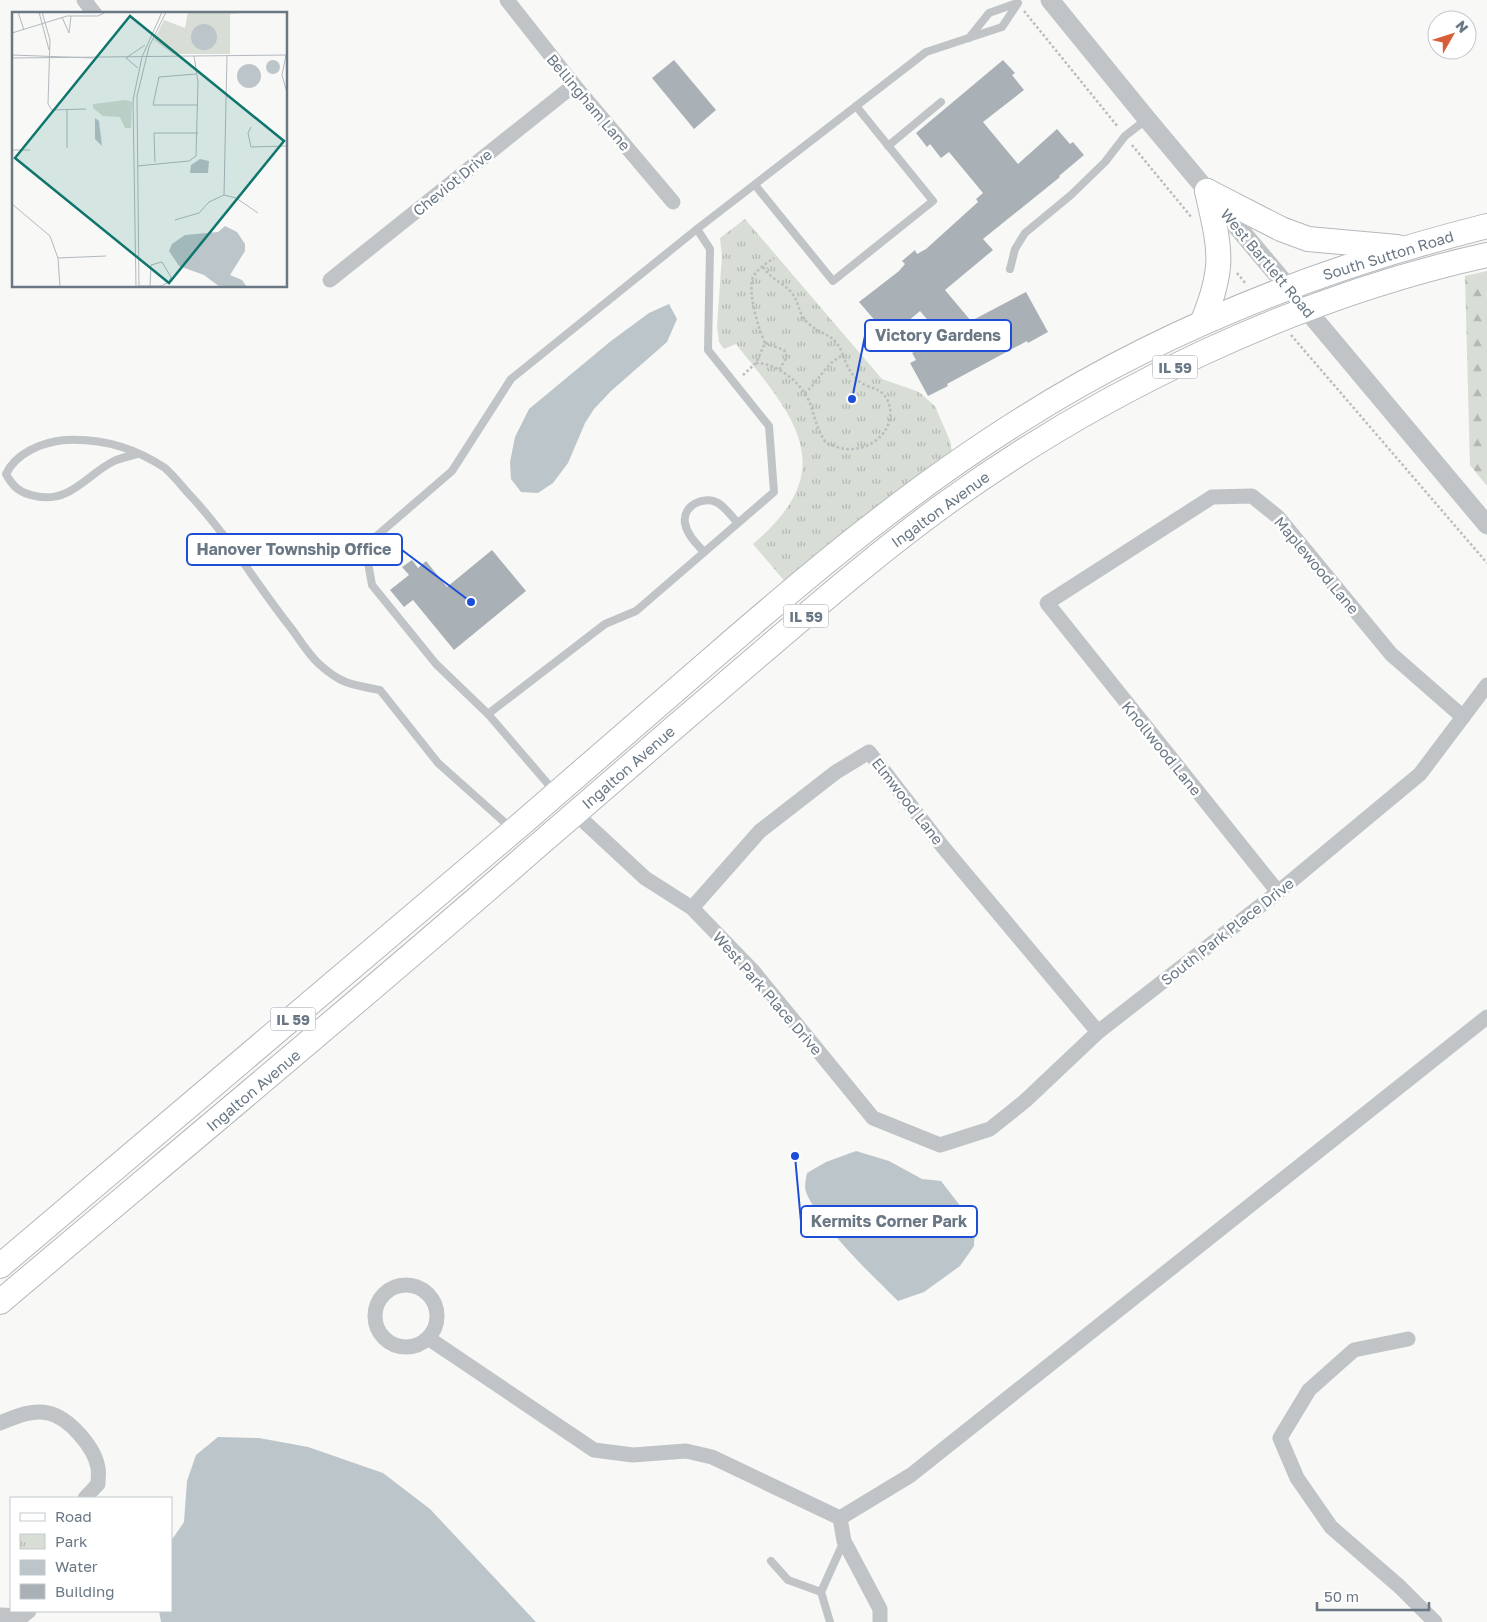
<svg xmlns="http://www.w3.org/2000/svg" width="1487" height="1622" font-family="'Golos Text',sans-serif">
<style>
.forest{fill:url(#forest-firs)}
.park{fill:url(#park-tufts)}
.water{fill:#bcc5ca}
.building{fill:#aab1b6}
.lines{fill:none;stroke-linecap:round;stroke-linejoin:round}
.primary-casing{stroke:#b4b8bc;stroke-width:26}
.path{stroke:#babdbf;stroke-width:2.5;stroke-dasharray:2.5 2.5;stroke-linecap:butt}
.service{stroke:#c0c4c7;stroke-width:8}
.minor{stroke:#c0c4c7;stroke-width:15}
.tertiary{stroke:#c0c4c7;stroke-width:19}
.primary{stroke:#fff;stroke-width:24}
.labels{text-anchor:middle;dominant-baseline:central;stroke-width:5;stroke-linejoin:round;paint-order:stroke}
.shield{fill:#fff;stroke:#97a0aa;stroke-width:1}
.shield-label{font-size:14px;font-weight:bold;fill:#6a7885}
.street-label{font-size:15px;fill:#6a7885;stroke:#fff}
.inset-road{fill:none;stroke:#b2b9bf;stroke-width:1}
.view{fill:#0f766e;fill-opacity:0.15;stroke:#0f766e;stroke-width:2.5}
.inset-edge{fill:none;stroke:#6a7885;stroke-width:2.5}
.leader{fill:none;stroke:#1d4ed8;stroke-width:2}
.callout-dot{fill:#1d4ed8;stroke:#fff;stroke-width:2}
.callout{fill:#fff;stroke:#1d4ed8;stroke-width:2}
.callout-label{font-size:16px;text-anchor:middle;font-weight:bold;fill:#6a7885}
</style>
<defs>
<pattern id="forest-firs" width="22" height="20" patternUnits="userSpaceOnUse" patternTransform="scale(1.25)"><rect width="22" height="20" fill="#d8ddd5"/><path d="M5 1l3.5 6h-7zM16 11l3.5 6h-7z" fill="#b3b8b2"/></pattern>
<pattern id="park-tufts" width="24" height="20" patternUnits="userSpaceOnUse" patternTransform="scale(1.25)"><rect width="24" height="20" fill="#d8ddd5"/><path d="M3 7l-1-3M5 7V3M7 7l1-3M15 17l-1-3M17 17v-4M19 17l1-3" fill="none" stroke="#b3b8b2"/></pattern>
</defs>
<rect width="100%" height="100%" fill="#f8f8f6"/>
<path class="forest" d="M1487 271V486L1470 465 1465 276Z"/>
<path class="park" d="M745 219 882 379 919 392 935 406 950 441 953 456 787 584 753 544C843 468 794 417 736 344L724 349 719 342 717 326 722 256 720 238Z"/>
<g class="water">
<path d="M669 304 677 319 667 342 611 391 594 409 585 423 568 463 553 483 538 493 521 492 511 479 510 462 515 437 529 409 611 341 649 313Z"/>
<path d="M856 1151 889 1161 922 1179 941 1181 975 1225 974 1246 960 1266 924 1292 898 1301C872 1275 819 1225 806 1192 804 1187 806 1178 807 1173L826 1162Z"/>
<path d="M218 1437 259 1438 308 1447 383 1473 430 1509 536 1622H161L159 1611H171V1541L184 1522 187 1481 196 1455Z"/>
</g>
<g class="building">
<path d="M674 60 716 110 694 129 652 78Z"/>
<path d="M1003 60 1015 73 1012 75 1024 90 983 122 1018 164 1057 129 1070 144 1073 142 1084 155 1059 176 1060 177 983 239 993 250 945 290 971 321 1026 292 1048 332 1028 343 1027 341 947 384 948 386 928 396 910 363 916 360 912 353 942 337 920 311 894 333 889 327 884 331 859 302 899 271 905 264 902 261 915 250 917 254 926 249 978 202 976 199 983 193 949 152 941 158 930 144 927 147 916 133Z"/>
<path d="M492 550 526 591 454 650 413 600 404 607 390 590 409 575 402 567 412 560 418 568 426 561 447 587Z"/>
</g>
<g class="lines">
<defs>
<g id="primary">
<path d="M1207 191 1281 229 1308 239 1397 247"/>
<path d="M1202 323C1226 266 1220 249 1207 191"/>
<path d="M0 1266C174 1119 348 973 520 825 585 768 650 712 715 656 813 571 911 489 1021 420 1164 329 1324 267 1487 226"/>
<path d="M0 1302C179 1151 359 1002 535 848 610 783 684 719 759 655 820 603 880 551 945 504 1102 390 1297 297 1487 255"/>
</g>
</defs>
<use href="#primary" class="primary-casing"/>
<g class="path">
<path d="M1024 11 1118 127"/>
<path d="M1132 145 1192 218"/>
<path d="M763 267C771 279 783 283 792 293 800 303 798 316 809 324 825 338 834 332 843 355"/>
<path d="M1237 273 1246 284"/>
<path d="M1291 335 1487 563"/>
<path d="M765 343 784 350 787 357 779 370"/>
<path d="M756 363C777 363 802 383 810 403 815 418 817 430 826 443 834 446 843 450 852 449 877 448 899 424 887 399 881 389 874 389 865 385 853 379 847 367 843 355 825 364 820 380 805 393"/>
<path d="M743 375 756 363 765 343C758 327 749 298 752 280 754 271 767 263 774 258"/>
</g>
<g class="service">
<path d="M969 38 989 13 1017 3"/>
<path d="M888 146 941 102"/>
<path d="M755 185 833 281 933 201 856 106"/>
<path d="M1010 269 1015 249 1025 233 1071 195 1105 162 1125 136 1147 119"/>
<path d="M137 454C129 456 121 458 114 461 86 475 70 504 35 496 20 493 13 487 6 474 16 453 42 442 65 440 101 438 135 448 165 468 173 475 181 485 188 493 227 534 256 584 291 628 300 640 308 654 319 664 341 684 352 685 380 690L438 763 512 829"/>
<path d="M704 552C696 543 687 535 685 523 682 505 705 495 718 503 725 507 732 517 738 523"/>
<path d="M488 714 436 664 372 585 365 546 452 471 511 379 697 229 926 52 1002 27 1018 3"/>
<path d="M554 791 488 714 605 624 636 611 774 492 769 426 708 350 710 249 697 229"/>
<path d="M771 1561 788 1580 821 1592"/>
<path d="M830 1622 821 1592 844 1541"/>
</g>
<g class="minor">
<path d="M84 0 95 14"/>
<path d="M507 0 574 85 673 202"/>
<path d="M330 280 574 85"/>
<path d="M575 813 645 878 692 908 753 971 873 1118 940 1145 990 1129 1025 1101 1098 1032 1278 892 1420 774 1487 685"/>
<path d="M1278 892 1047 603 1212 497 1252 496 1278 517 1391 654 1463 717"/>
<path d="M692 908 760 831 836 772 869 752 943 847 1098 1032"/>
<circle cx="406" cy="1316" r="31"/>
<path d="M428 1338 594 1450 633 1455 686 1451 712 1457 840 1518 844 1541 880 1609V1622"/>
<path d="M1408 1339 1354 1350 1309 1390 1280 1438 1297 1478 1331 1527 1400 1587 1435 1622"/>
<path d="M0 1423C15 1417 32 1409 48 1413 69 1417 95 1448 98 1468 99 1473 98 1479 98 1484L85 1498"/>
<path d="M840 1518 911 1475 1487 1017"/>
<path d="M0 1615 23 1616 29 1611"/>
</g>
<path class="tertiary" d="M1050 0 1147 119 1487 525"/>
<use href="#primary" class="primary"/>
</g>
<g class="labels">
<g class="shield">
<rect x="1152.5" y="355.5" width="45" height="23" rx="4"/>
<rect x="783.5" y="604.5" width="45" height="23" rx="4"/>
<rect x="270.5" y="1007.5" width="45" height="23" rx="4"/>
</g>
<g class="shield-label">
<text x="1175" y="367">IL 59</text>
<text x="806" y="616">IL 59</text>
<text x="293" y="1019">IL 59</text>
</g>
<g class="street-label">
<text transform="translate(589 102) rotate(50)">Bellingham Lane</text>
<text transform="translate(452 182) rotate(-39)">Cheviot Drive</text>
<text transform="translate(1388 255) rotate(-17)">South Sutton Road</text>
<text transform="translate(1268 263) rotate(50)">West Bartlett Road</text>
<text transform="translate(940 509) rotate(-36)">Ingalton Avenue</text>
<text transform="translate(1317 565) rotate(50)">Maplewood Lane</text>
<text transform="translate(1162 748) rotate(51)">Knollwood Lane</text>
<text transform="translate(628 767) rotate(-41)">Ingalton Avenue</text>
<text transform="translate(908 801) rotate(52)">Elmwood Lane</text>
<text transform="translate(1227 931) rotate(-38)">South Park Place Drive</text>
<text transform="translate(768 993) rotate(49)">West Park Place Drive</text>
<text transform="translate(253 1090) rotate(-40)">Ingalton Avenue</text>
</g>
</g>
<g transform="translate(12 12)">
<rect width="275" height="275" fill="#f8f8f6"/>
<path d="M176 0H245L218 2V42H161L142 28 152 8 173 16Z" fill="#d8ddd5"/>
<path d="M114 88 120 90 119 116H113L108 105 91 104 81 96V92Z" fill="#d8ddd5"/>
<path d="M179 25a13 13 0 1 1 26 0a13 13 0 1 1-26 0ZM254 55a7 7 0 1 1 14 0a7 7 0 1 1-14 0ZM225 64a12 12 0 1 1 24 0a12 12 0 1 1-24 0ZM83 106 87 109 90 134 83 127ZM188 147 197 149 196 161H178L179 153ZM213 214 225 220 233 232V239L218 263 230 268 235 275H208L192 263 167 254 157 239 160 232 173 223 206 220Z" fill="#bcc5ca"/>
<path class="inset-road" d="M6 0 12 18M27 0 37 38M30 0 38 28 36 92 40 98 74 97M50 5 57 21 59 4M0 21 55 4H86L94 0M0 43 81 46M274 43 270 63 275 81M0 46 275 43M114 46 133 33M114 46 126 56M184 62 147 65 141 93H186M239 115 236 121 239 135 275 134M55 136V98M0 138H18M143 150 142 121H186M125 154 177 149 184 144 186 70 182 44M212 183 215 44M0 192 38 224 46 246 48 275M163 208 187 201 197 190 212 183 224 186 246 201M46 246 94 244M126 274H149L157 270 159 265 150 250 139 253 138 274M124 275 121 88 130 45 150 0M127 275 125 84 137 35 154 0"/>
<path class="view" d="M118 4 272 129 157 271 3 146Z"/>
<rect width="275" height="275" class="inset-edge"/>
</g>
<path class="leader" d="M852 399L865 336M471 602L402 550M795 1156L801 1222"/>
<g class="callout-dot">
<circle cx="852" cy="399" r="5"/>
<circle cx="471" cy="602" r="5"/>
<circle cx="795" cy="1156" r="5"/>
</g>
<g class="callout">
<rect x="865" y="320" width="146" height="31" rx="5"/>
<rect x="187" y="534" width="215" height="31" rx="5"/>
<rect x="801" y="1206" width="176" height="31" rx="5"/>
</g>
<g class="callout-label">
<text x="938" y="341">Victory Gardens</text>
<text x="294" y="555">Hanover Township Office</text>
<text x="889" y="1227">Kermits Corner Park</text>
</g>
<rect x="10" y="1497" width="162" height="115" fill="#ffffff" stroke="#c3c9ce"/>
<rect x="20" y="1513" width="25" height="8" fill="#ffffff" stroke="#c3c9ce"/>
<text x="55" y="1522" font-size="15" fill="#6a7885">Road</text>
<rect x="20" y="1534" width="25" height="15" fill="url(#park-tufts)" stroke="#c3c9ce"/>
<text x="55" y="1547" font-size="15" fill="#6a7885">Park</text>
<rect x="20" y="1560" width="25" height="15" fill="#bcc5ca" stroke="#c3c9ce"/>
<text x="55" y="1572" font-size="15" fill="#6a7885">Water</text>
<rect x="20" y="1584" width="25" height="15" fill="#aab1b6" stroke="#c3c9ce"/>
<text x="55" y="1597" font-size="15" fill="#6a7885">Building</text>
<g transform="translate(1452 35) rotate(51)"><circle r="24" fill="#ffffff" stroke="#c3c9ce"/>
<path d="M0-4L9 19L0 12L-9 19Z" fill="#d75f37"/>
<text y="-8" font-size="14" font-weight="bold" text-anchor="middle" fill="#6a7885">N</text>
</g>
<path d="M1317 1602v8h112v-8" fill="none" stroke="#6a7885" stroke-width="2.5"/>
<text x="1324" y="1602" font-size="15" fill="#6a7885" stroke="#ffffff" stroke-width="4" paint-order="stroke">50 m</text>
</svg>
